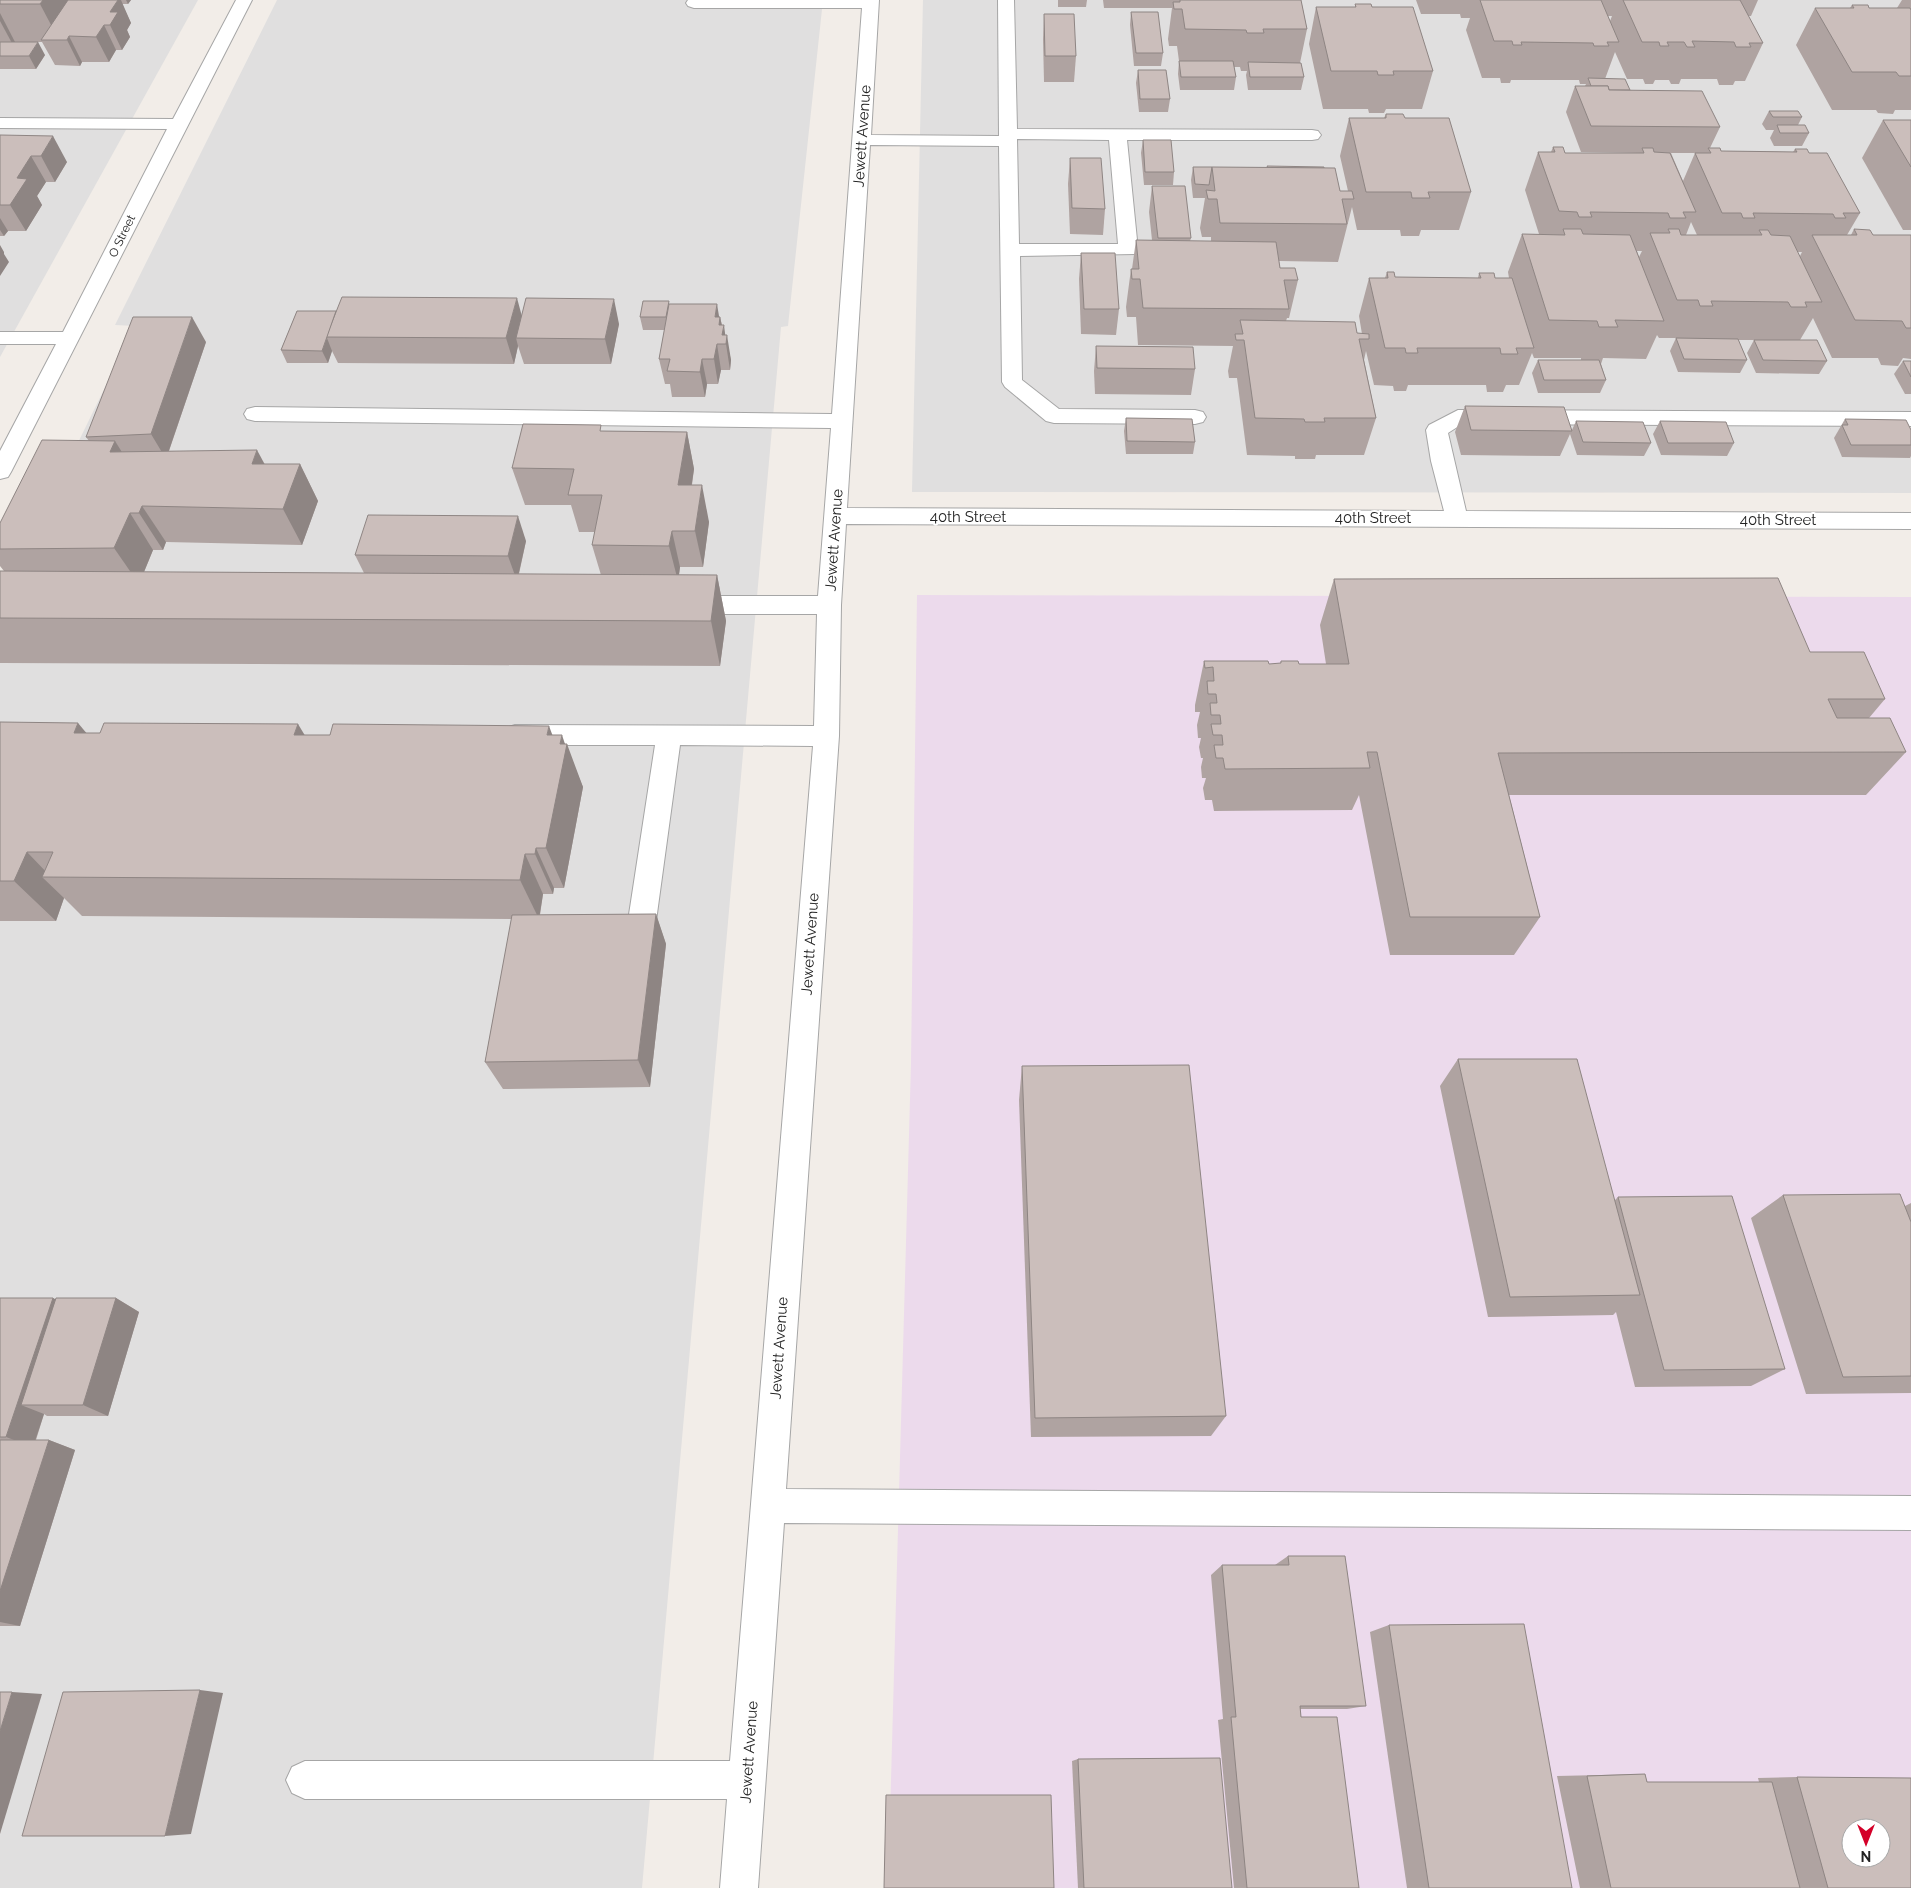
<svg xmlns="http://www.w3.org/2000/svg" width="1911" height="1888" font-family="Raleway,sans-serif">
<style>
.residential{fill:#e0dfdf}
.industrial{fill:#ecdaec;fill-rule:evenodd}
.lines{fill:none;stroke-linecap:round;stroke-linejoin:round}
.minor-casing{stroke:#a6a6a6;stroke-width:2}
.minor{fill:#fff;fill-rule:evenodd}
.wall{fill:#afa3a1;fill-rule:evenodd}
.shaded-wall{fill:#8e8583}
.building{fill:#cbbebb;stroke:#8e8583;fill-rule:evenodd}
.labels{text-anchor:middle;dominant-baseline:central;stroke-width:4;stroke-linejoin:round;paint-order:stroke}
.far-street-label{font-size:12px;fill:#222;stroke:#fff}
.street-label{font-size:15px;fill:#222;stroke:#fff}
</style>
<rect width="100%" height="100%" fill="#f2ede8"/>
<g class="residential">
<path d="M0 0H198L0 357Z"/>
<path d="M277 0H823L788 326 781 327 642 1888H0V602L135 326 115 325Z"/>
<path d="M923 0H1911V493L912 492Z"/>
</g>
<path class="industrial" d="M917 595 1911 597V1888H888L911 1063ZM1851 1828H1881V1858H1851Z"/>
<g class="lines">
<defs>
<g id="minor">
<path d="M236 0H252L11 472 8 477 0 479V451L56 344H0V332H63L167 129 0 128V118L173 119Z"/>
<path d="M688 0H879L871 135 999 136 998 0H1014L1017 129 1312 130 1318 131 1321 135 1318 139 1312 140H1127L1138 250 1135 254 1020 256 1022 380 1059 409 1195 410 1203 412 1206 417 1203 422 1195 424 1054 423 1046 421 1005 387 1002 382 999 146 870 145 847 508 1444 511 1431 461 1426 430 1429 425 1458 410 1911 412V426L1462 424 1448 433 1466 511 1911 513V529L846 524 841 605 839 736 786 1489 1911 1496V1530L784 1523 758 1888H720L727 1799H305L292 1793 286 1780 292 1767 305 1761H730L813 746 680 745 656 921 652 929 642 933 632 929 628 921 655 745H515L506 742 502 735 506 728 515 725 814 726 817 614H685L677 611 673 605 677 599 685 596H818L831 428 255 421 247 419 244 414 247 409 255 407 832 414 862 8H694L688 6 686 3ZM1017 139 1109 140 1118 244H1019Z"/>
</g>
</defs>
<use href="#minor" class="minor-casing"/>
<use href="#minor" class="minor"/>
</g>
<g class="wall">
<path d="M0 0H160H131L128 4H122L131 23 127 30 130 37 122 50H116L109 62H82L80 66 55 65 42 42H15L45 55 36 69H0Z"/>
<path d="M1058 0H1087L1086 7H1058Z"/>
<path d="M1103 0H1301L1307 29 1300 63 1304 77 1301 90H1248L1246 75 1247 71H1241L1240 67H1234L1236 77 1234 90H1180L1178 74 1179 61 1177 46H1169L1168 39 1172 8H1104Z"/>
<path d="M1416 0H1758L1751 16H1748L1763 43 1745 81H1735L1733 85H1719L1717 79H1681L1679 84H1671L1669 80H1655L1653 84H1645L1643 79H1627L1615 52 1605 79 1630 90 1720 127 1710 148 1721 151 1793 152 1795 149 1809 153 1860 213 1847 235H1851L1854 229 1873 235H1911V359L1903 358 1898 366 1881 365 1878 358H1832L1813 318 1800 340 1827 361 1819 374 1756 373 1747 353 1754 340H1738L1747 360 1740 373 1678 372 1670 351 1676 338H1679H1659L1657 335 1646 359 1603 358 1601 364 1606 380 1600 393H1538L1532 373 1538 360H1581V358H1534L1532 353 1519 385H1506L1503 392H1487L1486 385H1408L1406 391H1394L1393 386 1374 385 1366 351 1364 360 1376 418 1364 455H1316L1315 459H1295V456L1247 455 1237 378H1229L1228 371 1233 346 1138 345 1136 317H1127L1126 307 1131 269H1132L1136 240H1152L1149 212 1152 186 1191 238 1190 241H1211V237H1202L1200 228 1205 198H1193L1191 180 1193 167 1324 168 1340 191H1348L1340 156 1349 118H1384L1386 114 1405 118 1471 192 1459 230H1421L1419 236H1401L1400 230H1357L1352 207 1338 262 1279 261 1280 268 1298 280 1289 318H1287L1286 321 1357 333 1362 334 1359 316 1369 278H1385L1387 272 1395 277 1478 278 1479 273 1495 278H1509L1508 272 1522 234H1539L1525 190 1538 152H1551L1553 147 1565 153H1640L1581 152 1566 112 1575 86H1585L1586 84H1580L1579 80H1511L1510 83H1501L1500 78H1482L1466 30 1470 18H1461L1460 14H1421ZM1608 16H1612L1610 21ZM1671 153H1704H1695L1683 181ZM1691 222 1697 235H1686ZM1637 251H1642L1639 257ZM1797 252H1802L1800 256Z"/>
<path d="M1902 0H1911V110H1895L1893 114 1878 113 1876 110H1832L1796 45 1815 8H1850L1852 5 1869 8H1897Z"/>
<path d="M1355 4 1372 7 1433 71 1422 109H1386L1384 113H1369L1368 109H1323L1309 44 1316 7H1355Z"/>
<path d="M1131 12 1163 53 1161 66H1134L1130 25Z"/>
<path d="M1044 14 1076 56 1074 82H1044L1043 39Z"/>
<path d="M1138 70 1170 99 1168 112H1139L1136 83Z"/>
<path d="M1769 111 1802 117 1798 125 1809 133 1802 146H1774L1770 138 1774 130H1766L1762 124Z"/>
<path d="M1883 120H1911V230H1903L1862 158Z"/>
<path d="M0 135 67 162 55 182H46L37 196 42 205 26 231H8L4 236H0Z"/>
<path d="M1143 140 1174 172 1173 185H1144L1141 153Z"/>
<path d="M1070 158 1105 209 1103 235 1070 234 1068 184Z"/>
<path d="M1081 253 1119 309 1116 335 1081 334 1079 279Z"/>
<path d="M669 304 720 317 722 325 725 335 731 360 730 370H721L718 384H707L705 397H672L670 384H665L659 359 665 330H643L640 317Z"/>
<path d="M297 311 522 315 619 324 611 364H524L518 346 514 364 338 363 332 351 328 363H287L281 350Z"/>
<path d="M206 342 169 451 265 464H300L318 501 302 545 166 542 163 550H153L144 572 364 573 355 555 526 541 519 574 601 575 592 545 595 532H579L571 505H525L512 468 602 431 687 432 694 469 692 485 709 522 703 567H680L679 575H717L726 621 720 666 0 663V571H4L0 566V523L89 441 86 437Z"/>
<path d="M1096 346 1195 369 1191 395 1095 394 1094 371Z"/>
<path d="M1903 361H1911V394H1905L1894 374Z"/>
<path d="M1465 406 1572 430 1576 421 1651 443 1644 456 1577 455 1570 434 1560 456 1461 455 1455 432Z"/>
<path d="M1126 418 1195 442 1193 454H1126L1124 431Z"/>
<path d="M1845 419 1911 430V456L1910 458 1842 457 1834 438Z"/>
<path d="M1660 421 1734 443 1727 456 1661 455 1653 434Z"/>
<path d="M1334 579 1810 652 1885 699 1869 718 1906 752 1866 795H1509L1540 917 1514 955H1390L1359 795 1352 810 1214 811 1212 800H1205L1203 788 1206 778H1202L1201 767 1203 758H1201L1199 747 1201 738H1198L1197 725 1200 712H1195V705L1204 661 1269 664H1280L1281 661 1299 664H1326L1320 625Z"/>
<path d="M0 722 86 733 304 735H552L565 744 583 787 564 888H554L553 894H543L540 915 656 914 666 944 650 1087 503 1089 485 1062 512 919 82 916 64 898 56 921H0Z"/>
<path d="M1458 1059 1615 1200 1618 1197 1785 1369 1751 1386 1635 1387 1616 1312 1613 1315 1488 1317 1440 1086Z"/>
<path d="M1022 1066 1226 1416 1211 1436 1031 1437 1019 1100Z"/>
<path d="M1783 1195 1905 1206 1911 1203V1393L1806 1394 1751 1218Z"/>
<path d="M0 1298H53L56 1300 116 1298 139 1312 108 1416H47L44 1414 36 1440H49L75 1450 20 1626H0Z"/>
<path d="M1288 1556 1366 1706 1347 1709H1300L1301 1717 1359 1888H1234L1218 1720 1223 1719 1211 1575 1222 1565H1275Z"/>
<path d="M1389 1625 1572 1888H1407L1370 1632Z"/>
<path d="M1078 1759 1232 1888H1078L1072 1761Z"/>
<path d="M1645 1774 1647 1782H1759L1758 1778 1797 1777 1911 1888H1580L1557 1776Z"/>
</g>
<g class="shaded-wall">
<path d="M43 0H72L59 40 40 4Z"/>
<path d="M118 0H121L131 23 127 30 130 37 122 50 110 25V12Z"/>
<path d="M126 0H131L128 4Z"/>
<path d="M0 13 15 42 13 45 0 21Z"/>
<path d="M104 25 116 50 109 62 96 37Z"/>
<path d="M69 36 82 62 80 66 67 40Z"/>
<path d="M38 42 45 55 36 69 29 56Z"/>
<path d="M53 136 67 162 55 182 41 156Z"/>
<path d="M31 156 46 182 37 196 42 205 26 231 10 205 17 178Z"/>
<path d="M0 218 8 231 4 236 0 230Z"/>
<path d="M0 245 4 252V254L9 262 0 276Z"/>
<path d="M517 298 524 324 516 338 518 346 514 364 506 338Z"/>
<path d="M614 299 619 324 611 364 605 339Z"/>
<path d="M717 304 720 322V317L723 331 724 325 726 341 727 335 731 360 730 370 726 344 715 317Z"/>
<path d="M192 317 206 342 166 459 151 434Z"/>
<path d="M327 338 332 351 328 363 322 351Z"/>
<path d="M717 344 721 370 718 384 714 359Z"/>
<path d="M702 359 707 384 705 397 700 372Z"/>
<path d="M687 432 694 469 686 522 678 485Z"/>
<path d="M115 441 138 478 110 452Z"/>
<path d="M257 450 277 487 252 464Z"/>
<path d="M300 464 318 501 302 545 283 509Z"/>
<path d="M702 485 709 522 703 567 695 531Z"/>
<path d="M142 506 166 542 163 550 139 513Z"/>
<path d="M130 513 153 550 139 584 114 548Z"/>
<path d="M518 516 526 541 517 581 508 556Z"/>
<path d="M672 531 680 567 678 581 669 546Z"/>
<path d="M717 575 726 621 720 666 711 621Z"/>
<path d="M78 723 114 766 74 733Z"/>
<path d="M298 724 324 767 294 735Z"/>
<path d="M549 726 563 763 560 744 562 735 566 747 567 744 583 787 564 888 546 848 547 735Z"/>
<path d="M536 848 554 888 553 894 535 854Z"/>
<path d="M27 852 51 877H42L64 898 56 921 14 881Z"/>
<path d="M525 854 543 894 539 919 520 880Z"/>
<path d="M656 914 666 944 650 1087 638 1060Z"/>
<path d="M53 1298 78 1312 21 1405 44 1414 33 1447 6 1437Z"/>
<path d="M116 1298 139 1312 108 1416 83 1405Z"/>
<path d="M49 1440 75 1450 20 1626 0 1622V1591Z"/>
<path d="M200 1690 223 1693 191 1834 165 1836Z"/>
<path d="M12 1692 42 1694 0 1834V1731Z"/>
</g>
<g class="building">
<path d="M0 0H43L40 4H0Z"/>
<path d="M68 0H118L110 12H118L110 25H104L96 37 69 36 67 40H41Z"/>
<path d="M1180 0H1301L1307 29H1263L1264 33H1247L1246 30 1185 29 1182 9H1174L1173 2H1180Z"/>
<path d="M1480 0H1601L1619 42H1607L1609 46H1594L1593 43 1521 42 1522 45H1513L1512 41H1494Z"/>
<path d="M1623 0H1740L1763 43H1749L1751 47H1736L1734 42 1692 41 1695 47H1687L1684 42H1667L1669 46H1660L1659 42H1642Z"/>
<path d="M1355 4H1371L1372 7H1413L1433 71H1393L1394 75H1378L1377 71H1331L1316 7H1356Z"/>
<path d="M1852 5H1868L1869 8H1910L1911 10V76H1899L1896 72H1852L1815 8H1854Z"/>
<path d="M1131 12H1158L1163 53H1136Z"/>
<path d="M1044 14H1074L1076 56H1045Z"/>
<path d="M0 42H38L29 56H0Z"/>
<path d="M1179 61H1233L1236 77H1181Z"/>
<path d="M1248 62 1301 63 1304 77H1250Z"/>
<path d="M1138 70H1166L1170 99H1140Z"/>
<path d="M1588 78 1625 79 1630 90H1609L1608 86H1591Z"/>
<path d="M1575 86H1608L1609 90 1702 91 1720 127 1591 126Z"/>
<path d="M1769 111H1798L1802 117H1773Z"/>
<path d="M1386 114H1403L1405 118H1449L1471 192H1428L1430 198H1412L1411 192H1366L1349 118H1386Z"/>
<path d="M1883 120H1911V167Z"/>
<path d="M1777 125H1805L1809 133H1780Z"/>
<path d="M0 135 53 136 41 156H31L17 178 27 179 10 205H0Z"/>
<path d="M1143 140H1171L1174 172H1145Z"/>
<path d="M1553 147H1563L1565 153H1644L1642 148H1653L1654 152 1670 153 1696 212H1683L1686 218H1670L1668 213 1590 212 1592 217H1579L1577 212 1559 211 1538 152H1555Z"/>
<path d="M1708 148H1720L1721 151 1797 152 1795 149H1807L1809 153H1827L1860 213H1843L1846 218H1835L1833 214 1753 213 1755 218H1743L1741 213H1722L1695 153H1711Z"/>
<path d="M1070 158H1101L1105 209 1072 208Z"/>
<path d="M1267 166 1324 167V168H1268Z"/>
<path d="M1193 167H1212L1209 185 1195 184Z"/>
<path d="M1212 167 1335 168 1340 191H1352L1354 199H1342L1347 224 1220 223 1217 199H1208L1206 190 1215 191Z"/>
<path d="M1152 186H1185L1191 238H1158Z"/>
<path d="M1563 229H1581L1583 234 1630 235 1664 321 1615 320 1618 327H1599L1597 321 1549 320 1522 234 1565 235Z"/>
<path d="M1668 229H1679L1681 235H1762L1759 230H1768L1771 235 1790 236 1822 302H1805L1807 307H1791L1788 302 1711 301 1713 306H1700L1698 300H1677L1650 233H1670Z"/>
<path d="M1854 229 1870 230 1873 235H1911V328H1906L1902 321 1855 320 1812 235H1857Z"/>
<path d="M1136 240 1276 242 1280 268H1295L1298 280H1284L1289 309 1143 308 1140 279H1132L1131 269H1139Z"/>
<path d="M1081 253H1115L1119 309H1084Z"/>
<path d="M1387 272H1394L1395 277 1481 278 1479 273H1494L1495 278H1512L1534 348H1516L1518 354H1501L1500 348H1417L1418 353H1406L1405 348H1385L1369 278H1388Z"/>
<path d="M342 297 517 298 506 338 326 337Z"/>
<path d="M526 298 614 299 605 339 516 338Z"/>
<path d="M643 301H669L666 317H640Z"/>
<path d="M669 304H717L715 317H720L719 325H724L722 335H727L726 344H717L714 359H702L700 372 667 371 670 359H659Z"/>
<path d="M297 311H336L322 351 281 350Z"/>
<path d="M133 317H192L151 434 86 437Z"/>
<path d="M1240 320 1355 322 1357 333 1369 334V339H1359L1376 418H1324L1325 422H1305L1304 419 1255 418 1244 340H1236L1235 334H1243Z"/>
<path d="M1676 338 1738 339 1747 360 1684 359Z"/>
<path d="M1754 340H1817L1827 361 1763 360Z"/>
<path d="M1096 346 1193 347 1195 369 1097 368Z"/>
<path d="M1538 360H1599L1606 380H1544Z"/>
<path d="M1903 361H1911V377Z"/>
<path d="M1465 406 1564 407 1572 431 1471 430Z"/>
<path d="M1126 418 1192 419 1195 442 1127 441Z"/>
<path d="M1845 419 1906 420 1911 430V445H1851L1842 425H1848Z"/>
<path d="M1576 421 1643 422 1651 443 1583 442Z"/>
<path d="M1660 421 1726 422 1734 443H1668Z"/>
<path d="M523 424 601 425 600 431 687 432 678 485H702L695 531H672L669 546 592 545 602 495H568L574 469 512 468Z"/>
<path d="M42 440 115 441 110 452 257 450 252 464H300L283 509 142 506 139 513H130L114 548 0 549V523Z"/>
<path d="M368 515 518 516 508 556 355 555Z"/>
<path d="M0 571 717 575 711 621 0 618Z"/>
<path d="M1778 578 1810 652H1864L1885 699H1828L1837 718H1890L1906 752 1498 753 1540 917H1410L1377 752H1367L1370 768 1225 769 1223 758H1216L1214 745H1223L1222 735H1213L1211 724H1221L1220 715H1211L1210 703H1217L1216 694H1208L1207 681H1214L1213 667 1205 668 1204 661H1268L1269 664 1281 663V661H1298L1299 664H1349L1334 579Z"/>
<path d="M0 722 78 723 74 733H100L104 723 298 724 294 735H330L333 724 549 726 547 735H562L560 744H567L546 848H536L535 854H525L520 880 42 877 53 852H27L14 881H0Z"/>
<path d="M656 914 638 1060 485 1062 512 915Z"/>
<path d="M1458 1059H1577L1640 1295 1510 1297Z"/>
<path d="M1189 1065 1226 1416 1035 1418 1022 1066Z"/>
<path d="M1900 1194 1911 1222V1376L1843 1377 1783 1195Z"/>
<path d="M1732 1196 1785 1369 1664 1370 1618 1197Z"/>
<path d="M0 1298H53L6 1437H0Z"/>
<path d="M56 1298H116L83 1405H21Z"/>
<path d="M0 1440H49L0 1591Z"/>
<path d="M1288 1556H1345L1366 1706H1300L1301 1717H1337L1359 1888H1247L1231 1717H1236L1222 1565H1289Z"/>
<path d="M1524 1624 1572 1888H1429L1389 1625Z"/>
<path d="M200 1690 165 1836H22L63 1692Z"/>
<path d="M0 1692H12L0 1731Z"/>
<path d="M1220 1758 1232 1888H1084L1078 1759Z"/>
<path d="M1645 1774 1647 1782H1772L1800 1888H1611L1587 1776Z"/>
<path d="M1797 1777 1911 1778V1888H1828ZM1851 1828H1881V1858H1851Z"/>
<path d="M886 1795H1051L1054 1888H884Z"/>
</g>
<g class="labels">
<g class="far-street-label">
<text transform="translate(122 236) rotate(-64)">O Street</text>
</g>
<g class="street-label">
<text transform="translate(862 136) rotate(-86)">Jewett Avenue</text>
<text x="968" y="517">40th Street</text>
<text x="1373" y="518">40th Street</text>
<text x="1778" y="520">40th Street</text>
<text transform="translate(834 540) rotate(-86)">Jewett Avenue</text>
<text transform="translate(810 944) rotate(-86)">Jewett Avenue</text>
<text transform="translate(779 1348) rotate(-86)">Jewett Avenue</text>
<text transform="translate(749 1752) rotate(-86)">Jewett Avenue</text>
</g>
</g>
<g transform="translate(1866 1843) rotate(180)"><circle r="24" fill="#ffffff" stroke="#a7a7a7"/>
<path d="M0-4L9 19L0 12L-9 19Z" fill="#d40029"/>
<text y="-8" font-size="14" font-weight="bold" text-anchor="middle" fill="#222222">N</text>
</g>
</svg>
